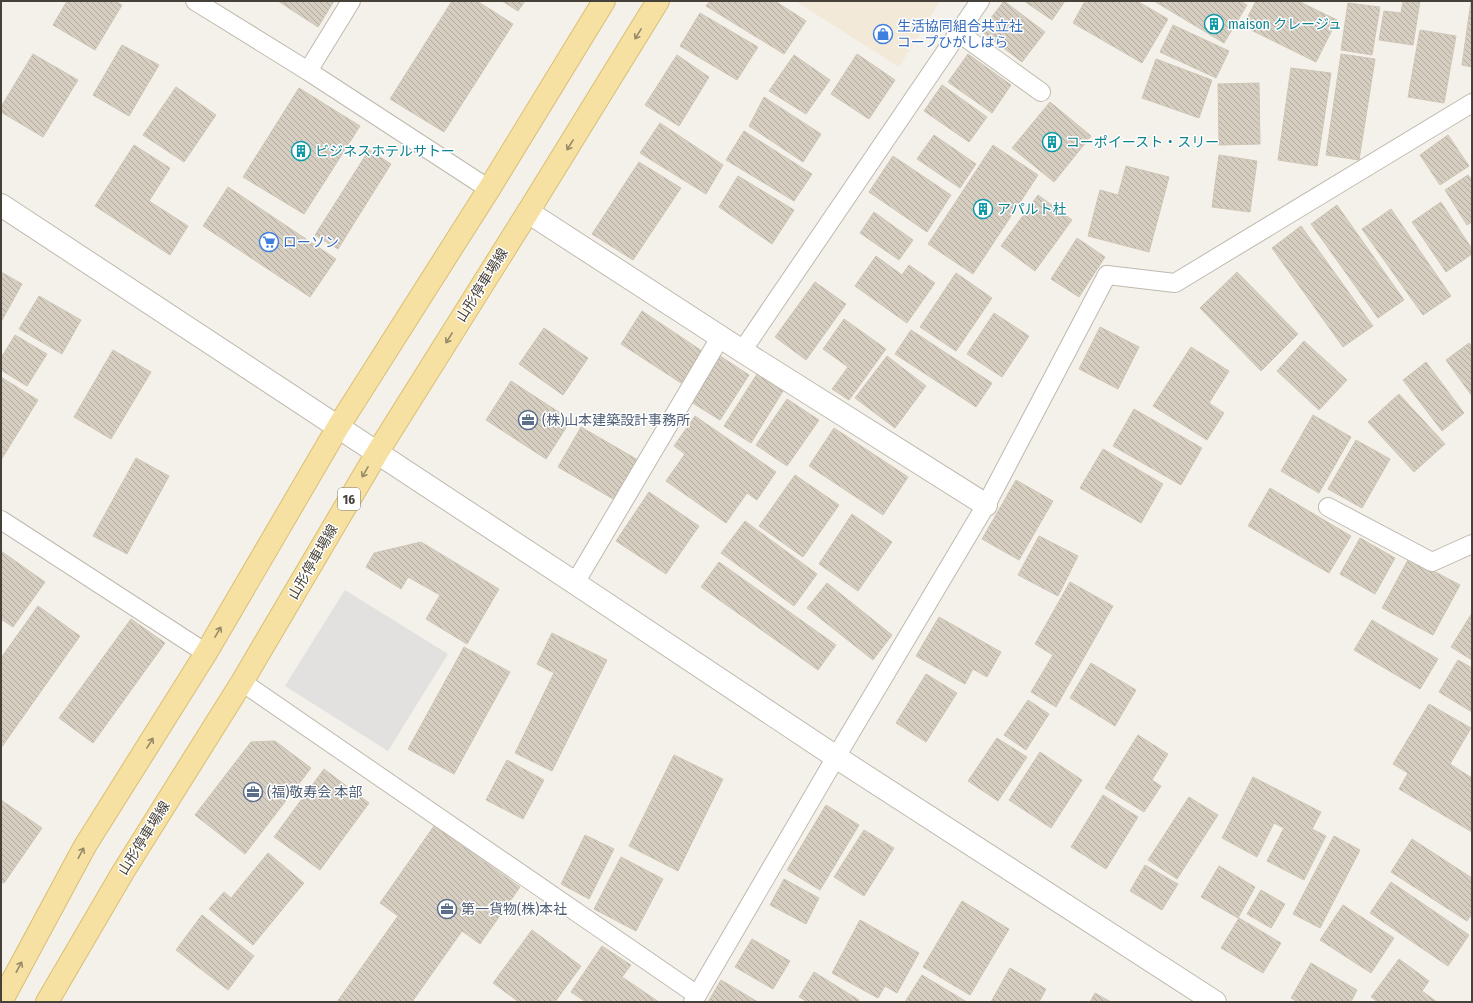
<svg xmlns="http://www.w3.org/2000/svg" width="1473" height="1003" font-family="'Fira Sans Condensed','Noto Sans JP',sans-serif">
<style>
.commercial{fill:#f3e9d8}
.parking{fill:#e3e1df}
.building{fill:url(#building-back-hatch);stroke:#cfc6b5}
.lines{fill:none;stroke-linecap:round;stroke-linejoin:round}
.service-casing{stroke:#bfb9ae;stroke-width:20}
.minor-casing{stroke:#bfb9ae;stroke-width:24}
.tertiary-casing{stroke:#bfb9ae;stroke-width:24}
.primary-casing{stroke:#dabe73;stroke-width:24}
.service{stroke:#fff;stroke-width:18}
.minor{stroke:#fff;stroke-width:22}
.tertiary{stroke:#fff;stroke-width:22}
.primary{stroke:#f6e1a2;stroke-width:22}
.oneway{stroke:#968a68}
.labels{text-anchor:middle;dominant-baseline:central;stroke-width:3;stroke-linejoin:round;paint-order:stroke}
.shield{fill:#fff;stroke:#7e7b74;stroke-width:1}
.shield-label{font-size:13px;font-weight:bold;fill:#474239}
.culture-label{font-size:14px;fill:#0d838f;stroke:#fff;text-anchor:start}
.shop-label{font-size:14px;fill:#366cbe;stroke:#fff;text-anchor:start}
.street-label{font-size:14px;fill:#474239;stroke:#fff}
.service-label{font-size:14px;fill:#4e5e75;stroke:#fff;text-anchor:start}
</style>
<defs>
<pattern id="building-back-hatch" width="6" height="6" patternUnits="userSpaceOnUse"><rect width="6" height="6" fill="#d5cec1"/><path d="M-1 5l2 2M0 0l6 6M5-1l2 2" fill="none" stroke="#afa99e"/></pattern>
</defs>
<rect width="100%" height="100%" fill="#f4f1eb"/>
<path class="commercial" d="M795 1H940L899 67Z"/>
<path class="parking" d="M345 590 448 654 388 751 285 686Z"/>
<g class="building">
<path d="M67 1H115L122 5 95 50 53 25Z"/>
<path d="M278 1H334L318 27Z"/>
<path d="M452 1H477L513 24 444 132 390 99Z"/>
<path d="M502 1H525L518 11Z"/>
<path d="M710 1H775L806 21 784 54 706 6Z"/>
<path d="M1004 1 1045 32 1022 62 981 31Z"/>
<path d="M1024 1H1065L1052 20Z"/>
<path d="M1085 1H1137L1168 19 1142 63 1073 23Z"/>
<path d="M1154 1H1240L1247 5 1224 43Z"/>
<path d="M1256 1H1298L1337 20 1316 62 1243 26Z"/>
<path d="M1403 1H1420L1413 45 1379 40 1384 11 1401 13Z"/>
<path d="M1471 1H1472V67L1462 65Z"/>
<path d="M1348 3 1380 7 1372 55 1341 50Z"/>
<path d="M700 13 758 47 737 80 680 46Z"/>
<path d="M1173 25 1229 51 1216 78 1160 52Z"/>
<path d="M1420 30 1456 36 1444 103 1408 97Z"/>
<path d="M122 45 159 65 129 116 93 95Z"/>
<path d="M33 54 78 80 43 137 1 112V107Z"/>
<path d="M857 54 895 80 869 119 831 94Z"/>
<path d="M968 54 1011 85 992 113 948 82Z"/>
<path d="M1341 54 1375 59 1359 160 1326 155Z"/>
<path d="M677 55 709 77 679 126 645 105Z"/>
<path d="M794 55 830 80 806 114 769 91Z"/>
<path d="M1156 59 1212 80 1199 118 1142 98Z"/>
<path d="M1291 68 1331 73 1317 166 1278 160Z"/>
<path d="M1259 83 1260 144 1219 145 1218 84Z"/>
<path d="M942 85 987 117 969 142 924 111Z"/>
<path d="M176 87 216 115 184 162 143 135Z"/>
<path d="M299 88 360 126 304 214 243 177Z"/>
<path d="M764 97 821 134 803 162 749 126Z"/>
<path d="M1050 102 1091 136 1054 182 1012 148Z"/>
<path d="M660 123 723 165 706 194 640 153Z"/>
<path d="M744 131 812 174 794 201 726 160Z"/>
<path d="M934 135 976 164 960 188 917 159Z"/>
<path d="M1448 135 1469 166 1440 185 1420 155Z"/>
<path d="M134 145 170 168 149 201 188 226 170 255 95 206Z"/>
<path d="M993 145 1038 175 973 274 928 244Z"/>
<path d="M369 150 391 164 338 249 315 235Z"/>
<path d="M1219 155 1257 161 1250 212 1212 207Z"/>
<path d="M893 156 951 195 927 232 869 192Z"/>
<path d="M639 162 681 188 633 260 592 234Z"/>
<path d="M1126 166 1169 177 1149 252 1088 236 1100 190 1118 195Z"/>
<path d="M1468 175 1472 180V222L1467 225 1445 190Z"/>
<path d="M738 176 794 210 772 244 719 207Z"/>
<path d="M228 187 336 259 310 297 203 226Z"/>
<path d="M1038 195 1072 220 1035 271 1001 246Z"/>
<path d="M1441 202 1472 249V254L1446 272 1412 222Z"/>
<path d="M1337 205 1404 300 1378 318 1311 224Z"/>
<path d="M1391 209 1451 296 1423 315 1362 229Z"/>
<path d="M874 212 913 240 899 260 860 233Z"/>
<path d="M1301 226 1373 326 1343 347 1272 248Z"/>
<path d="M1077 238 1105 257 1079 297 1051 279Z"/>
<path d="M876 256 902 275 909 265 935 283 907 323 855 286Z"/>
<path d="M1 272 22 284 1 322Z"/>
<path d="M1237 272 1298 334 1261 371 1200 308Z"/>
<path d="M956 273 992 298 956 351 920 327Z"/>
<path d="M815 282 846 304 806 360 775 337Z"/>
<path d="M39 296 81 320 62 354 19 329Z"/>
<path d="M642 311 702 351 681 383 621 344Z"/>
<path d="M994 313 1029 336 1002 377 967 354Z"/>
<path d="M844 319 886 349 849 400 832 389 848 367 823 349Z"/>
<path d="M1100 327 1139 347 1118 389 1079 369Z"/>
<path d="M544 328 588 358 563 395 519 364Z"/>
<path d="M911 330 992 383 976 407 895 354Z"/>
<path d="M15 335 47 354 27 386 1 370V358Z"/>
<path d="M1304 341 1347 380 1319 410 1277 371Z"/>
<path d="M1469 343 1472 346V396L1446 360Z"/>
<path d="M1191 347 1229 371 1209 403 1224 413 1207 440 1153 406Z"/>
<path d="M113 350 151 372 111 439 74 417Z"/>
<path d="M720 356 749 375 720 420 691 402Z"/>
<path d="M887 356 926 386 895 428 855 398Z"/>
<path d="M1426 362 1464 413 1442 431 1403 380Z"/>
<path d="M757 374 783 391 751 443 724 426Z"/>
<path d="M1 377 38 400 1 460Z"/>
<path d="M511 381 571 420 546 459 486 420Z"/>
<path d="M1399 394 1445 444 1414 472 1368 422Z"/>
<path d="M787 399 819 420 787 466 756 445Z"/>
<path d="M1134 409 1202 448 1181 485 1113 446Z"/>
<path d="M1313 415 1351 437 1319 493 1281 471Z"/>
<path d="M695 416 776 472 757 500 747 493 726 523 666 481 685 454 674 446Z"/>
<path d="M581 427 638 460 615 500 558 467Z"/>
<path d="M834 428 908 477 883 515 809 466Z"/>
<path d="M1356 440 1390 459 1362 508 1328 489Z"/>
<path d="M1103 449 1163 484 1141 523 1080 488Z"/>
<path d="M136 458 169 476 127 554 93 536Z"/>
<path d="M795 475 839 505 803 557 759 526Z"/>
<path d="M1016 480 1053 501 1019 560 982 539Z"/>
<path d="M1270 488 1351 536 1329 573 1248 526Z"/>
<path d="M649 492 699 526 666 574 616 541Z"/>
<path d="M852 514 892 542 858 591 819 564Z"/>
<path d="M745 521 817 574 794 606 721 553Z"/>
<path d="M1039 536 1078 556 1058 596 1018 575Z"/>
<path d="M1360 538 1395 558 1375 594 1340 574Z"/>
<path d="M421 542 499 589 467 644 426 619 440 595 408 577 401 589 366 567 374 553Z"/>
<path d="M1 551 45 582 13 627 1 619Z"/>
<path d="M1409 558 1460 585 1433 635 1382 608Z"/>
<path d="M719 562 836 645 818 670 701 587Z"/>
<path d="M1070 582 1113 606 1056 707 1031 692 1053 655 1035 644Z"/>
<path d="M827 583 892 635 873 660 807 608Z"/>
<path d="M38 606 80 636 1 748V658Z"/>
<path d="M1472 613V660L1451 647Z"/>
<path d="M939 617 1001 652 987 677 973 669 965 684 916 656Z"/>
<path d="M131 619 165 643 93 743 59 718Z"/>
<path d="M1372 620 1438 659 1420 689 1354 650Z"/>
<path d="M552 633 607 660 552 771 515 753 554 673 537 664Z"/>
<path d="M464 647 510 672 454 774 408 749Z"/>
<path d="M1458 660 1472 668V712L1439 692Z"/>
<path d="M1091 663 1136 690 1115 726 1070 698Z"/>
<path d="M926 674 957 693 926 742 896 723Z"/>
<path d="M1028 700 1049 714 1026 750 1004 735Z"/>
<path d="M1429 704 1471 728 1450 764 1472 778V832L1399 789 1408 773 1393 764Z"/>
<path d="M1138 735 1168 754 1152 780 1161 786 1144 812 1105 788Z"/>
<path d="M997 738 1027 757 998 801 968 781Z"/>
<path d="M275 741 311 768 245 854 195 815 251 742Z"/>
<path d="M1040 752 1082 780 1051 828 1009 800Z"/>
<path d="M674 755 723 779 678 871 629 846Z"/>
<path d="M507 760 544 780 523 819 486 800Z"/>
<path d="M324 769 369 803 320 870 274 837Z"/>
<path d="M1253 777 1321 812 1312 829 1326 836 1304 880 1267 861 1284 828 1274 823 1257 857 1222 838Z"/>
<path d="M1103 795 1138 817 1106 869 1071 847Z"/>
<path d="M1189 797 1218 815 1177 879 1148 860Z"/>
<path d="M1 800 42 828 4 883 1 882Z"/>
<path d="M826 805 859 825 820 890 787 870Z"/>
<path d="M434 826 520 887 480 944 462 931 412 1002H337L398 916 380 903Z"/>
<path d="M864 830 894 848 864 896 834 877Z"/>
<path d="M585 835 614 849 589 899 561 884Z"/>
<path d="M1334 836 1360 850 1320 928 1293 914Z"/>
<path d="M1412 839 1472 878V914L1467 921 1391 872Z"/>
<path d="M268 853 304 883 253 945 209 909 224 892 231 898Z"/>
<path d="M621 857 663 879 636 931 594 909Z"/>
<path d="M1145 865 1178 884 1162 910 1130 891Z"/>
<path d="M1219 866 1255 887 1238 918 1201 897Z"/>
<path d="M784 879 819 898 806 924 770 905Z"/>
<path d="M1391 882 1469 935 1448 966 1370 913Z"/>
<path d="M1261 890 1285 904 1271 928 1247 914Z"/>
<path d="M962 901 1009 929 970 995 923 967Z"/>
<path d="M1343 905 1394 938 1371 973 1320 940Z"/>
<path d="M202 915 254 956 228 990 176 950Z"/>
<path d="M1239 918 1281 943 1263 973 1221 948Z"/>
<path d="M860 920 919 953 897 993 885 986 878 998 832 973Z"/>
<path d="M532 930 581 966 555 1002H519L493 983Z"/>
<path d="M752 939 790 961 773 989 735 967Z"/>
<path d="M602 946 631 965 622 977 659 1002H586L571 992Z"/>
<path d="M1399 959 1429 981 1422 991 1437 1002H1378L1371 997Z"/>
<path d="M1311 963 1357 990 1351 1002H1298L1291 998Z"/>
<path d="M1010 968 1046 989 1039 1002H991Z"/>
<path d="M814 972 859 1000 858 1002H808L799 997Z"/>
<path d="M922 975 967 1002H905Z"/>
<path d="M721 980 758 1002H708Z"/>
<path d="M1095 993 1111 1002H1090Z"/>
</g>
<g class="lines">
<defs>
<g id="service">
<path d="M195 1 308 71 489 189"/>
<path d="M959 33 1041 92"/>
<path d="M308 71 351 1"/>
<path d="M742 351 980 1"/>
<path d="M1328 507 1432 562 1472 544"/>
<path d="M1 520 206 653"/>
<path d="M575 583 721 336"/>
<path d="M242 682 697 995"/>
<path d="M693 1002 836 757 986 505 1107 275 1175 283 1472 103"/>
</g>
<path id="minor" d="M528 212 742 351 986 505"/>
<path id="tertiary" d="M1 205 575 583 836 757 1215 1002"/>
<g id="primary">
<path d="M1 1002 85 846 206 653 338 427 489 189 604 1"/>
<path d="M47 1002 123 872 242 682 377 453 528 212 658 1"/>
</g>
</defs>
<use href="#service" class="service-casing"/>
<use href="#minor" class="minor-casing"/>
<use href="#tertiary" class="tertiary-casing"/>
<use href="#primary" class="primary-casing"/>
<use href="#service" class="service"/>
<use href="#minor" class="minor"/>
<use href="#tertiary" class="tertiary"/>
<use href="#primary" class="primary"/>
</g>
<defs><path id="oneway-shaft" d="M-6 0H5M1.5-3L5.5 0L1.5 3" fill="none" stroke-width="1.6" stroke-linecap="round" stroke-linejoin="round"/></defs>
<g class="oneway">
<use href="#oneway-shaft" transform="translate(638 34) rotate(122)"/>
<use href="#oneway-shaft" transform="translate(570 145) rotate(122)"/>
<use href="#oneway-shaft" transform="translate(449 338) rotate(122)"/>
<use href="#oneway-shaft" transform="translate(365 472) rotate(120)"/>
<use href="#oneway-shaft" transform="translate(218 632) rotate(-60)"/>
<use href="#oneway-shaft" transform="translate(150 743) rotate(-58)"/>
<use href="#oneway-shaft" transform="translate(81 853) rotate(-62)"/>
<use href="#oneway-shaft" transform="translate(19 967) rotate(-62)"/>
</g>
<defs>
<symbol id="building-ring" viewBox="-11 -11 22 22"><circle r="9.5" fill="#fff" stroke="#0f9aa8" stroke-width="1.5"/><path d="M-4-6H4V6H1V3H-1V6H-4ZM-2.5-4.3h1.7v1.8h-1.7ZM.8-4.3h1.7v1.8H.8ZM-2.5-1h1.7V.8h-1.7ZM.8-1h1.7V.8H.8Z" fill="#0f9aa8"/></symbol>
<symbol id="shop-ring" viewBox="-11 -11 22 22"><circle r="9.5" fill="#fff" stroke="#3f7fe0" stroke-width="1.5"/><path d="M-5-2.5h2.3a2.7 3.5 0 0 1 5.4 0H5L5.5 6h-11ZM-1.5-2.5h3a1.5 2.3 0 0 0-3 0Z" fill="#3f7fe0"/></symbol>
<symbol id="supermarket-ring" viewBox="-11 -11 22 22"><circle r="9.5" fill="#fff" stroke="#3f7fe0" stroke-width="1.5"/><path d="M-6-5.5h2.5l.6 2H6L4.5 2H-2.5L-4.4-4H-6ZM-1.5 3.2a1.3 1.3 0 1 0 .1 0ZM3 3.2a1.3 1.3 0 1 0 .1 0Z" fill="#3f7fe0"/></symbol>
<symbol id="office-ring" viewBox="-11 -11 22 22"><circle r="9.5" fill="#fff" stroke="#5c6f8a" stroke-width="1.5"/><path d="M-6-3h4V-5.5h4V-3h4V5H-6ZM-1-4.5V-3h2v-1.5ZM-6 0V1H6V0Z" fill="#5c6f8a"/></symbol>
</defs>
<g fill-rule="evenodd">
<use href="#building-ring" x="1203" y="13" width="22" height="22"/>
<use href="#shop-ring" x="872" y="23" width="22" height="22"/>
<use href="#building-ring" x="1041" y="131" width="22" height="22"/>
<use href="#building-ring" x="290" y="140" width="22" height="22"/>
<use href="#building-ring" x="972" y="198" width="22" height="22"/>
<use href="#supermarket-ring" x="258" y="231" width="22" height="22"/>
<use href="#office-ring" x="517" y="409" width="22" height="22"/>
<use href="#office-ring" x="242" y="781" width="22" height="22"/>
<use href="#office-ring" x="436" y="898" width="22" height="22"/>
</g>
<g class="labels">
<rect class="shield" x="338" y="488" width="22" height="22" rx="3"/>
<g class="shield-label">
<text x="349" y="499">16</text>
</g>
<g class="culture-label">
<text x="1228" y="24">maison クレージュ</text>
<text x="1066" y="142">コーポイースト・スリー</text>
<text x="315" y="151">ビジネスホテルサトー</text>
<text x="997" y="209">アパルト杜</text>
</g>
<g class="shop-label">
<text x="897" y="26">生活協同組合共立社<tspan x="897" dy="16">コープひがしはら</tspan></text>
<text x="283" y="242">ローソン</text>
</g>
<g class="street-label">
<text transform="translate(482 285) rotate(-58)">山形停車場線</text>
<text transform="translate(313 562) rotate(-60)">山形停車場線</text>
<text transform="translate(144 838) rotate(-58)">山形停車場線</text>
</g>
<g class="service-label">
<text x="542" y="420">(株)山本建築設計事務所</text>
<text x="267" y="792">(福)敬寿会 本部</text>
<text x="461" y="909">第一貨物(株)本社</text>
</g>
</g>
<rect width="1473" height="1003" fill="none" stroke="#474239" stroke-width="4"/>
</svg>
